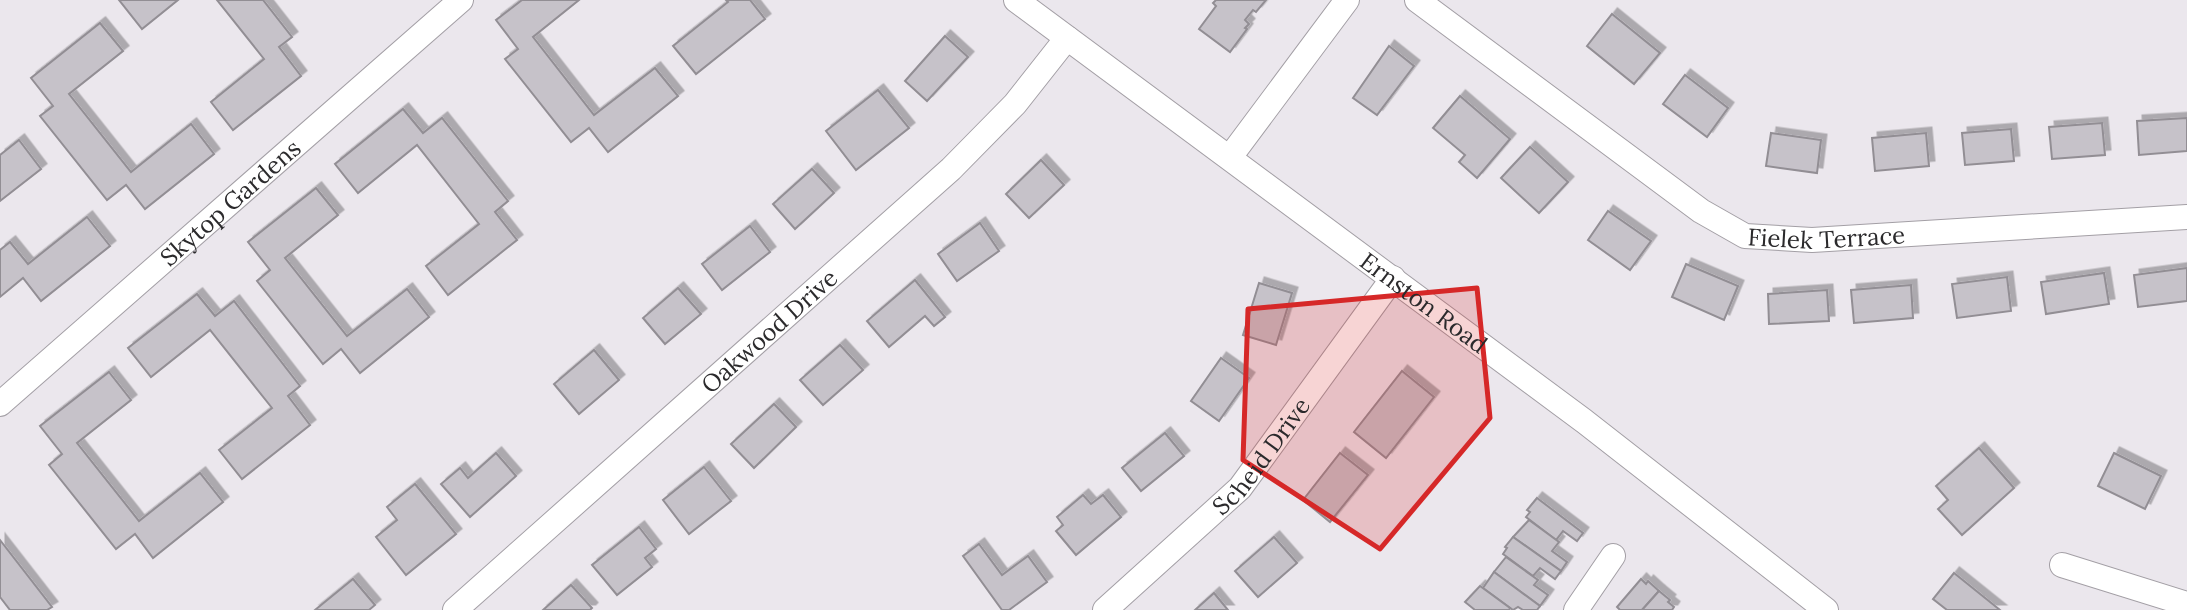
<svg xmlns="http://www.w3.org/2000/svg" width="2187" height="610" font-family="Lora,serif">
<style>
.building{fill:#c6c2c9;stroke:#928e94;stroke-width:2;filter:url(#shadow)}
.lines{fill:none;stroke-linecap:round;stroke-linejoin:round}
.minor-casing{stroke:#a39fa5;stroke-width:26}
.minor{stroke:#fff;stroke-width:24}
.marked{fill:#d62828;fill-opacity:0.2;stroke:#d62828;stroke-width:5;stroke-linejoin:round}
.labels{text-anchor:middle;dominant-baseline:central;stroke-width:5;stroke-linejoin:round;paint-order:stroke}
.street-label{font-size:24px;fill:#2b2a2c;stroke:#fff}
</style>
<defs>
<filter id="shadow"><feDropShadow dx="5.5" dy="-5.5" stdDeviation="0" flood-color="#0004"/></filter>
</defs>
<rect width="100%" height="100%" fill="#ebe7ed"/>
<g class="building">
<path d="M119 0H178L142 29Z"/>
<path d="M217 0H263L292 37 279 47 301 76 233 130 211 102 264 59Z"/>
<path d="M522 0H579L533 37 594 115 655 68 678 96 608 152 589 128 571 142 505 59 518 49 496 20Z"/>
<path d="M726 0H750L765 19 696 74 673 46 728 2Z"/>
<path d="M1216 0H1266L1256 12 1253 10 1245 20 1249 24 1245 28 1247 29 1230 52 1199 29 1216 6 1213 3Z"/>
<path d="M1612 14 1660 53 1634 84 1587 46Z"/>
<path d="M100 23 123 51 69 94 131 172 191 124 214 154 145 209 126 185 107 200 40 116 53 106 31 78Z"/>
<path d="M945 36 968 57 927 101 905 81Z"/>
<path d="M1389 46 1414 66 1377 115 1353 98Z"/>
<path d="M1685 75 1728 108 1707 137 1663 104Z"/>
<path d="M878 90 909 128 856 170 826 131Z"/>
<path d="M1460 96 1510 139 1477 178 1459 162 1465 155 1433 128Z"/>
<path d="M403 109 423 133 442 118 508 201 495 212 517 240 448 295 426 266 479 224 417 145 358 193 335 164Z"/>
<path d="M2187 118V151L2139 155 2137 121Z"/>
<path d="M2102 123 2105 155 2052 159 2049 127Z"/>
<path d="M2011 129 2014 161 1965 165 1962 133Z"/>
<path d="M1771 133 1821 140 1817 173 1766 166Z"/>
<path d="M1926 133 1929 166 1875 171 1872 138Z"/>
<path d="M19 140 41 169 0 201V155Z"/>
<path d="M1530 147 1568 182 1539 213 1501 178Z"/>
<path d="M1041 160 1064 185 1029 218 1006 194Z"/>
<path d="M812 169 834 193 795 229 773 204Z"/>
<path d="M316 188 338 215 285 258 347 336 407 289 429 317 360 373 341 349 323 364 257 281 270 270 248 242Z"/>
<path d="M1608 211 1651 241 1630 270 1588 240Z"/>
<path d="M87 217 110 246 41 301 23 278 0 297V250L10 242 28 264Z"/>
<path d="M980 223 999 251 957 281 938 254Z"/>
<path d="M750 226 770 252 722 290 702 264Z"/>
<path d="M1686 264 1738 286 1724 320 1672 297Z"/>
<path d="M2187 268V301L2138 307 2134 275Z"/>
<path d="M2104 273 2109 304 2046 314 2041 282Z"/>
<path d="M2007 277 2011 311 1957 318 1952 284Z"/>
<path d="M915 280 945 317 934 326 925 316 889 347 867 321Z"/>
<path d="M1259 283 1292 293 1276 345 1243 335Z"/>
<path d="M1911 285 1913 318 1854 323 1851 290Z"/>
<path d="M678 288 701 314 665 344 643 318Z"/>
<path d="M1827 290 1829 321 1769 324 1768 294Z"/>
<path d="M197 294 215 316 234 301 300 386 288 396 310 425 242 479 219 450 272 408 210 330 151 377 128 348Z"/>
<path d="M840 345 863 370 823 405 800 380Z"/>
<path d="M594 350 619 380 579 414 554 384Z"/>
<path d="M1221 358 1249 378 1219 421 1191 401Z"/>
<path d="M1402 371 1434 397 1386 458 1354 432Z"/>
<path d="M109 372 131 400 77 443 139 521 200 473 223 502 153 558 135 534 116 549 49 465 62 454 40 426Z"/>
<path d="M774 404 796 427 754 468 731 444Z"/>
<path d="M1165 433 1184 456 1141 491 1122 468Z"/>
<path d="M1979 448 2014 488 1962 535 1938 509 1948 500 1936 486Z"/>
<path d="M496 453 516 476 470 517 441 484 460 468 468 478Z"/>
<path d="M1340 453 1368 475 1330 522 1303 500Z"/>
<path d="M2114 453 2161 476 2145 509 2098 486Z"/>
<path d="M704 467 731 501 689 534 663 500Z"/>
<path d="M415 484 456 534 406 575 376 537 397 520 387 507Z"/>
<path d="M1083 495 1091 504 1103 495 1121 517 1076 555 1056 531 1063 525 1057 517Z"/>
<path d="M1537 498 1583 533 1577 541 1563 531 1556 540 1526 517 1530 512 1527 510Z"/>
<path d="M1529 520 1559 542 1552 551 1567 562 1561 571 1513 537Z"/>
<path d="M639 527 656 549 645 558 652 567 617 595 592 565Z"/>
<path d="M1274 537 1297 563 1258 597 1235 571Z"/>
<path d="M1513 537 1561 571 1555 579 1540 568 1533 576 1503 554 1507 548 1505 547Z"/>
<path d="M0 540 52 607 47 610H10L0 597Z"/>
<path d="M979 544 1002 575 1028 556 1047 582 1009 610H1002L963 556Z"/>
<path d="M1506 557 1538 580 1534 585 1548 595 1540 606 1494 572Z"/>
<path d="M1494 572 1540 606 1537 610H1523L1518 607 1513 610 1483 588Z"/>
<path d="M1954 573 2000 610H1947L1933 599Z"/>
<path d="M353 579 375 605 369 610H315Z"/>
<path d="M1641 579 1646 584 1648 581 1659 591 1642 610H1620L1617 607Z"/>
<path d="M571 585 592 608 590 610H543Z"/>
<path d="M1480 586 1510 608 1509 610H1475L1465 602Z"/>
<path d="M1659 591 1670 600 1668 602 1674 607 1672 610H1642Z"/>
<path d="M1214 593 1228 610H1195Z"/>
</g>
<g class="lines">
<defs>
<g id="minor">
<path id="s1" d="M1016 0 1584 421 1826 610"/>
<path id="s2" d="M1417 0 1701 211 1745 236 1812 240 2187 217"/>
<path d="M1230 157 1347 0"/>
<path id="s3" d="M0 404 461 0"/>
<path d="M2062 565 2187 604"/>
<path id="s4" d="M455 610 951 169 1015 104 1067 38"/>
<path id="s5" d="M1105 610 1240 488 1393 278"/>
<path d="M1576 610 1613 556"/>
</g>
</defs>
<use href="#minor" class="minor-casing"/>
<use href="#minor" class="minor"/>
</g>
<path class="marked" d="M1477 288 1490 418 1380 549 1243 460 1248 309Z"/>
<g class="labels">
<g class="street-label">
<text stroke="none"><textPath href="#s3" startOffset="306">Skytop Gardens</textPath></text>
<text stroke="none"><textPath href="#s2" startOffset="486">Fielek Terrace</textPath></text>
<text stroke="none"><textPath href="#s1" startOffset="508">Ernston Road</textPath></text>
<text stroke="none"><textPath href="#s4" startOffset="420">Oakwood Drive</textPath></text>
<text stroke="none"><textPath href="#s5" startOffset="220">Scheid Drive</textPath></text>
</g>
</g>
</svg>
